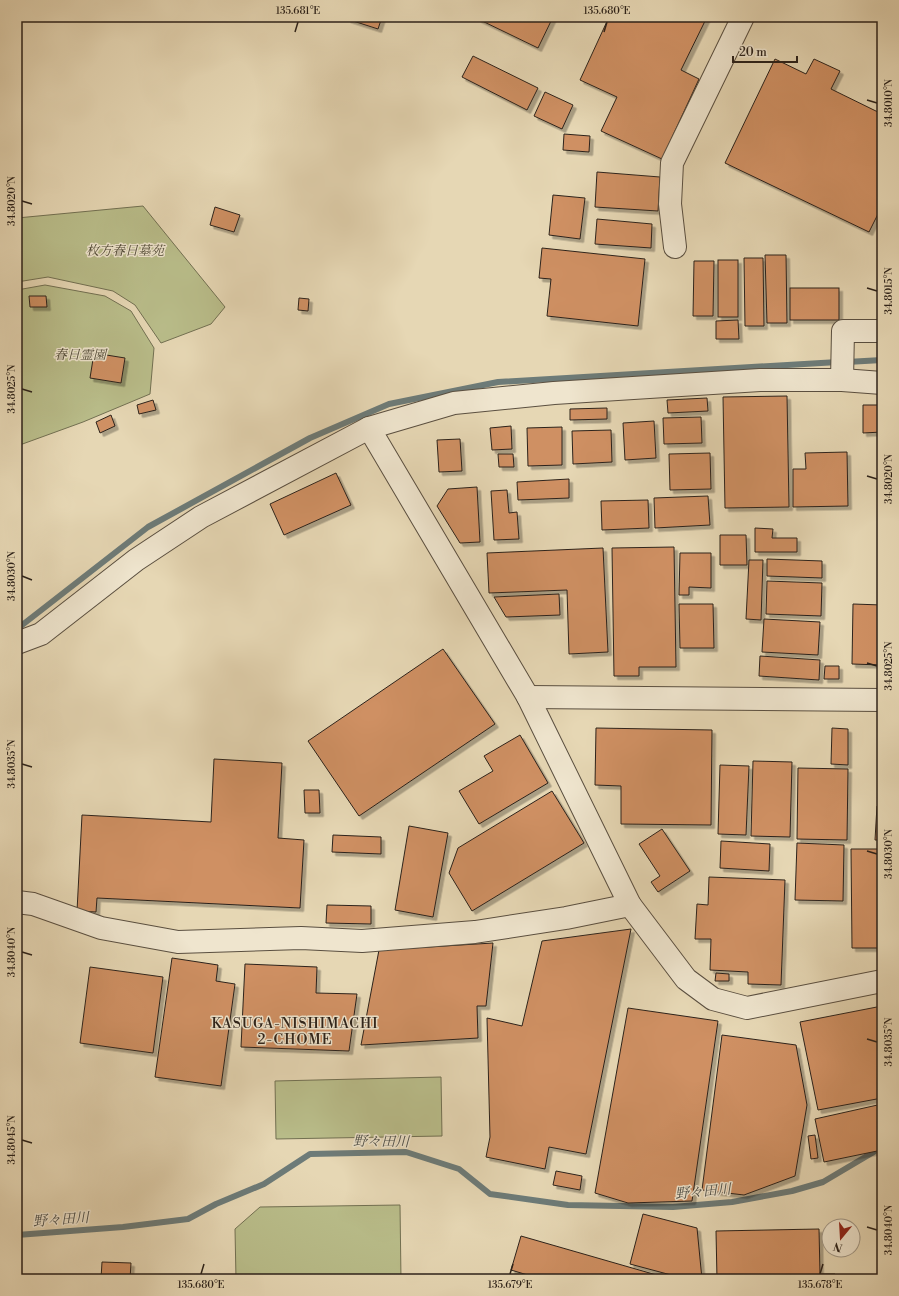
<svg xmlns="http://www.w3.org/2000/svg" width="899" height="1296" font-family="'Libre Bodoni','Noto Serif JP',serif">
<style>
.green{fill:#b9bd8a;stroke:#727052}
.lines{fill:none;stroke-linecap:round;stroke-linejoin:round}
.stream{stroke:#6d7b78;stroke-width:6}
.building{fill:#cf9064;stroke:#2c221a;filter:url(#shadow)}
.street-casing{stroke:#5a4f40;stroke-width:24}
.street{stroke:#efe5ce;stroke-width:22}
.ticks{fill:none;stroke:#2c221a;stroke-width:1.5}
.labels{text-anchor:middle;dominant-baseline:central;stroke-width:3;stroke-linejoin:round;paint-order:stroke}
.park-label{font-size:13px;font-style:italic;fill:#4f4936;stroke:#efe5ce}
.neighbourhood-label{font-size:14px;letter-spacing:1px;fill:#2c221a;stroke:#efe5ce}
.water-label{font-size:14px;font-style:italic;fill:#4d4f49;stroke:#efe5ce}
.neatline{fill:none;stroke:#2c221a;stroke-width:1.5}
.ticks-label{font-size:10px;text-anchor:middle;fill:#2c221a}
</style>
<defs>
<filter id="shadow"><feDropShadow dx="3.5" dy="3.5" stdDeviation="0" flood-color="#0004"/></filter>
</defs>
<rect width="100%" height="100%" fill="#e6d7b4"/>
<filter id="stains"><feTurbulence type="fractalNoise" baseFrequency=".005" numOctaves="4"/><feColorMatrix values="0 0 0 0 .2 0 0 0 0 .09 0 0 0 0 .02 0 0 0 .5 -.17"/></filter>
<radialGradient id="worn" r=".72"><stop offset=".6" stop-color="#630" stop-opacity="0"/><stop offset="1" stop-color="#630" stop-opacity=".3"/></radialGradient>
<g class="green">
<path d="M143 206 225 307 211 324 161 343 135 305 113 291 48 277 17 282V218Z"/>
<path d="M45 285 105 296 131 311 154 348 150 394 83 422 17 446V290Z"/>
<path d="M441 1077 442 1136 276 1139 275 1081Z"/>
<path d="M400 1205 401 1279H236L235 1229 260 1207Z"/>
</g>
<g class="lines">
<g class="stream">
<path d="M847 362 882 360"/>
<path d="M17 629 148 527 310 438 389 404 498 382 838 362"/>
<path d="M17 1235 123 1227 188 1219 216 1204 264 1184 310 1154 406 1152 459 1169 490 1194 568 1205 673 1207 732 1202 792 1191 823 1182 872 1153 882 1146"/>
</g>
</g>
<g class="building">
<path d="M348 17H382L378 29 347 19Z"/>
<path d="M479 17H553L538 48 478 19Z"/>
<path d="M609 17H707L681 70 699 79 662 159 601 131 617 97 580 80Z"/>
<path d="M473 56 538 88 527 110 462 77Z"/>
<path d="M775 59 806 74 814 59 840 71 831 89 882 114V206L869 232 725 163Z"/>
<path d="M545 92 573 105 562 129 534 116Z"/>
<path d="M564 134 590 136 589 152 563 150Z"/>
<path d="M597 172 660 177 658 211 595 207Z"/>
<path d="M553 195 585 198 580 239 549 235Z"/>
<path d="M215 207 240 215 234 232 210 225Z"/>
<path d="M597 219 652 224 651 248 595 244Z"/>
<path d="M542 248 645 259 638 326 547 316 551 279 539 278Z"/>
<path d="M765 255H786L787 323H767Z"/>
<path d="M744 258H763L764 326H745Z"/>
<rect x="718" y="260" width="20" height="57"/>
<path d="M694 261H714L713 316H693Z"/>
<rect x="790" y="288" width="49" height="32"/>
<path d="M29 296H46L47 307H30Z"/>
<path d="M299 298 309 299 308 311 298 310Z"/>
<path d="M738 320 739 339H716V321Z"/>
<path d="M94 353 125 358 121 383 90 378Z"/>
<path d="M787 396 789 507 725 508 723 397Z"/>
<path d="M707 398 708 411 668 413 667 400Z"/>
<path d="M153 400 156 410 139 414 137 405Z"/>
<path d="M863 405H882V432L863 433Z"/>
<path d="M607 408V419L570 420V409Z"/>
<path d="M111 415 115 426 100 433 96 422Z"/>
<path d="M701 417 702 443 664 444 663 418Z"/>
<path d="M654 421 656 458 625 460 623 423Z"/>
<path d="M511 426 512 449 492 450 490 428Z"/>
<path d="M562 427V465L528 466 527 428Z"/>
<path d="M611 430 612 462 573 464 572 431Z"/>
<path d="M460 439 462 471 439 472 437 440Z"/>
<path d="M847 452 848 506 793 507V469H806L805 453Z"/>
<path d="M710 453 711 489 670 490 669 454Z"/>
<path d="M498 454H513L514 467H499Z"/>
<path d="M336 473 351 505 284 535 270 504Z"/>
<path d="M569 479V498L518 500 517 482Z"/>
<path d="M477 487 480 542 460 543 437 506 448 489Z"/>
<path d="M507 490 509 513 517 512 519 539 494 540 491 491Z"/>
<path d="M708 496 710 525 655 528 654 498Z"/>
<path d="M648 500 649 528 602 530 601 501Z"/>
<path d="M755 528 773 529 772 538H797V552H755Z"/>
<path d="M720 535H746L747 565H720Z"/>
<path d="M674 547 676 667H639V676H614L612 548Z"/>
<path d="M603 548 608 652 569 654 567 590 489 593 487 553Z"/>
<path d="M680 553H711V588L689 587V595H679Z"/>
<path d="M767 559 822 561V578L767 576Z"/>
<path d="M749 560H763L761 620 746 619Z"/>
<path d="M767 581 822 583 821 616 766 614Z"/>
<path d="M559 594 560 615 506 617 494 597Z"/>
<path d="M679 604H713L714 648H680Z"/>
<path d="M853 604 882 605V665L852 664Z"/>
<path d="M764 619 820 622 818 655 762 652Z"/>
<path d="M443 649 495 724 359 816 308 741Z"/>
<path d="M760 656 820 660 819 680 759 676Z"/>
<path d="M825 666H839V679H824Z"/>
<path d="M596 728 712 730 711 825 621 824V786L595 785Z"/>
<path d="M832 728 848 729V765L831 764Z"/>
<path d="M520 735 548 783 479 824 459 791 493 771 484 756Z"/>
<path d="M881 746H882V783H880Z"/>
<path d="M214 759 282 763 278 838 304 840 300 908 97 898 96 912 77 911 82 815 211 822Z"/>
<path d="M753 761 792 762 790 837 751 836Z"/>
<path d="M720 765 749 766 746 835 718 834Z"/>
<path d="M798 768 848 769 847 840 797 839Z"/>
<path d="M304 790H319L320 813H305Z"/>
<path d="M552 791 584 843 472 911 449 873 458 848Z"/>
<path d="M877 806H882V840H875Z"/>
<path d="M409 826 448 833 433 917 395 910Z"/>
<path d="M662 829 690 871 658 892 651 882 660 876 639 844Z"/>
<path d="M333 835 381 837V854L332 852Z"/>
<path d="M721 841 770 844 769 871 720 868Z"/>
<path d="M797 843 844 845 843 901 795 900Z"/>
<path d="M851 849H882V948H852Z"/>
<path d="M709 877 785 880 781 985 748 984V972L710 970 711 939H695L697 904 708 905Z"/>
<path d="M327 905 371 906V924L326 923Z"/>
<path d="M631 929 586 1154 549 1147 545 1169 486 1157 490 1137 487 1018 522 1026 542 941Z"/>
<path d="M493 943 486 1006H477L478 1038 361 1045 379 950Z"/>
<path d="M172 958 218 965 216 981 235 984 221 1086 155 1077Z"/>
<path d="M245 964 317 967 316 993 357 994 349 1051 241 1047Z"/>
<path d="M90 967 163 977 153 1053 80 1043Z"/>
<path d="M716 973 729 974V981H715Z"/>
<path d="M882 1006V1098L818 1110 800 1022Z"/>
<path d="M628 1008 718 1021 692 1201 628 1203 595 1193Z"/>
<path d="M722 1035 796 1045 807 1105 795 1176 744 1195 702 1190Z"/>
<path d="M882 1104V1150L824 1162 815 1119Z"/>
<path d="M815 1135 818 1158 811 1159 808 1136Z"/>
<path d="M556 1171 582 1176 580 1190 553 1185Z"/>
<path d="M643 1214 697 1228 702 1279H686L630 1264Z"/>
<path d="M819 1229 820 1274H835V1279H717L716 1231Z"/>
<path d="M521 1236 660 1276 659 1279H541L511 1270Z"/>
<path d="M102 1262 131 1263 130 1279H101Z"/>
</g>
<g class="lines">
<defs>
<g id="street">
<path d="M675 247 670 204 672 163 743 17"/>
<path d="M842 380 843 331H882"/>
<path d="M369 428 528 697 630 905 686 979 713 999 747 1008 882 981"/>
<path d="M17 643 41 634 136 560 201 517 369 428 454 403 554 393 760 380H842L882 383"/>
<path d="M528 697 882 700"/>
<path d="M17 902 33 904 101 928 178 942 301 938 362 941 475 932 566 918 630 905"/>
</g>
</defs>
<use href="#street" class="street-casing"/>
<use href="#street" class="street"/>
</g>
<path class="ticks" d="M295 32 298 22M604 32 607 22M867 100 877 103M22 201 32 204M867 288 877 291M22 389 32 392M867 476 877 479M22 576 32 580M867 663 877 666M22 764 32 767M867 851 877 854M22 952 32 955M867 1039 877 1042M22 1140 32 1143M867 1227 877 1230M201 1274 204 1264M510 1274 513 1264M820 1274 823 1264"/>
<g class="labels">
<g class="park-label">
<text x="125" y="251">枚方春日墓苑</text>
<text x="80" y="355">春日霊園</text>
</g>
<g class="neighbourhood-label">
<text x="295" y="1024">KASUGA-NISHIMACHI<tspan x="295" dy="16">2-CHOME</tspan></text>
</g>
<g class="water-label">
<text transform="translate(381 1142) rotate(1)">野々田川</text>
<text transform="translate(703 1192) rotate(-5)">野々田川</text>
<text transform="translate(61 1220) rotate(-4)">野々田川</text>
</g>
</g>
<rect width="899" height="1296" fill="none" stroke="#e6d7b4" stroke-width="44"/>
<g transform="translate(841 1238) rotate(198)"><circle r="19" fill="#efe5ce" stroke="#a19786"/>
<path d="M0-3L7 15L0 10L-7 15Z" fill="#8f2418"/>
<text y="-6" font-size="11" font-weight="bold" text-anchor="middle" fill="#2c221a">N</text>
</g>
<path d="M733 56v6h64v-6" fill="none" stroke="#2c221a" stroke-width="2"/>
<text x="739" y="56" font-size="12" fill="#2c221a" stroke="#efe5ce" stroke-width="3" paint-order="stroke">20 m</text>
<rect x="22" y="22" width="855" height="1252" class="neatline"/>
<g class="ticks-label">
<text x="298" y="14">135.681°E</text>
<text x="607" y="14">135.680°E</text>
<text transform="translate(888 103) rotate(-90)" y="4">34.8010°N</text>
<text transform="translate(11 201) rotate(-90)" y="4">34.8020°N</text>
<text transform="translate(888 291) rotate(-90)" y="4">34.8015°N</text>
<text transform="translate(11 389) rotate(-90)" y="4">34.8025°N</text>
<text transform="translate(888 479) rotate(-90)" y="4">34.8020°N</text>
<text transform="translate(11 576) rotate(-90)" y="4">34.8030°N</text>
<text transform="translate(888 666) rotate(-90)" y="4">34.8025°N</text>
<text transform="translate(11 764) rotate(-90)" y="4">34.8035°N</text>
<text transform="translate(888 854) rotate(-90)" y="4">34.8030°N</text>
<text transform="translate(11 952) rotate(-90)" y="4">34.8040°N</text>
<text transform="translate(888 1042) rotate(-90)" y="4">34.8035°N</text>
<text transform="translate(11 1140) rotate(-90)" y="4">34.8045°N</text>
<text transform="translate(888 1230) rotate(-90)" y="4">34.8040°N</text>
<text x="201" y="1288">135.680°E</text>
<text x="510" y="1288">135.679°E</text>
<text x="820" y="1288">135.678°E</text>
</g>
<rect width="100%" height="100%" filter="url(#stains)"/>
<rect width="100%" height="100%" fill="url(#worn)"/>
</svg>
